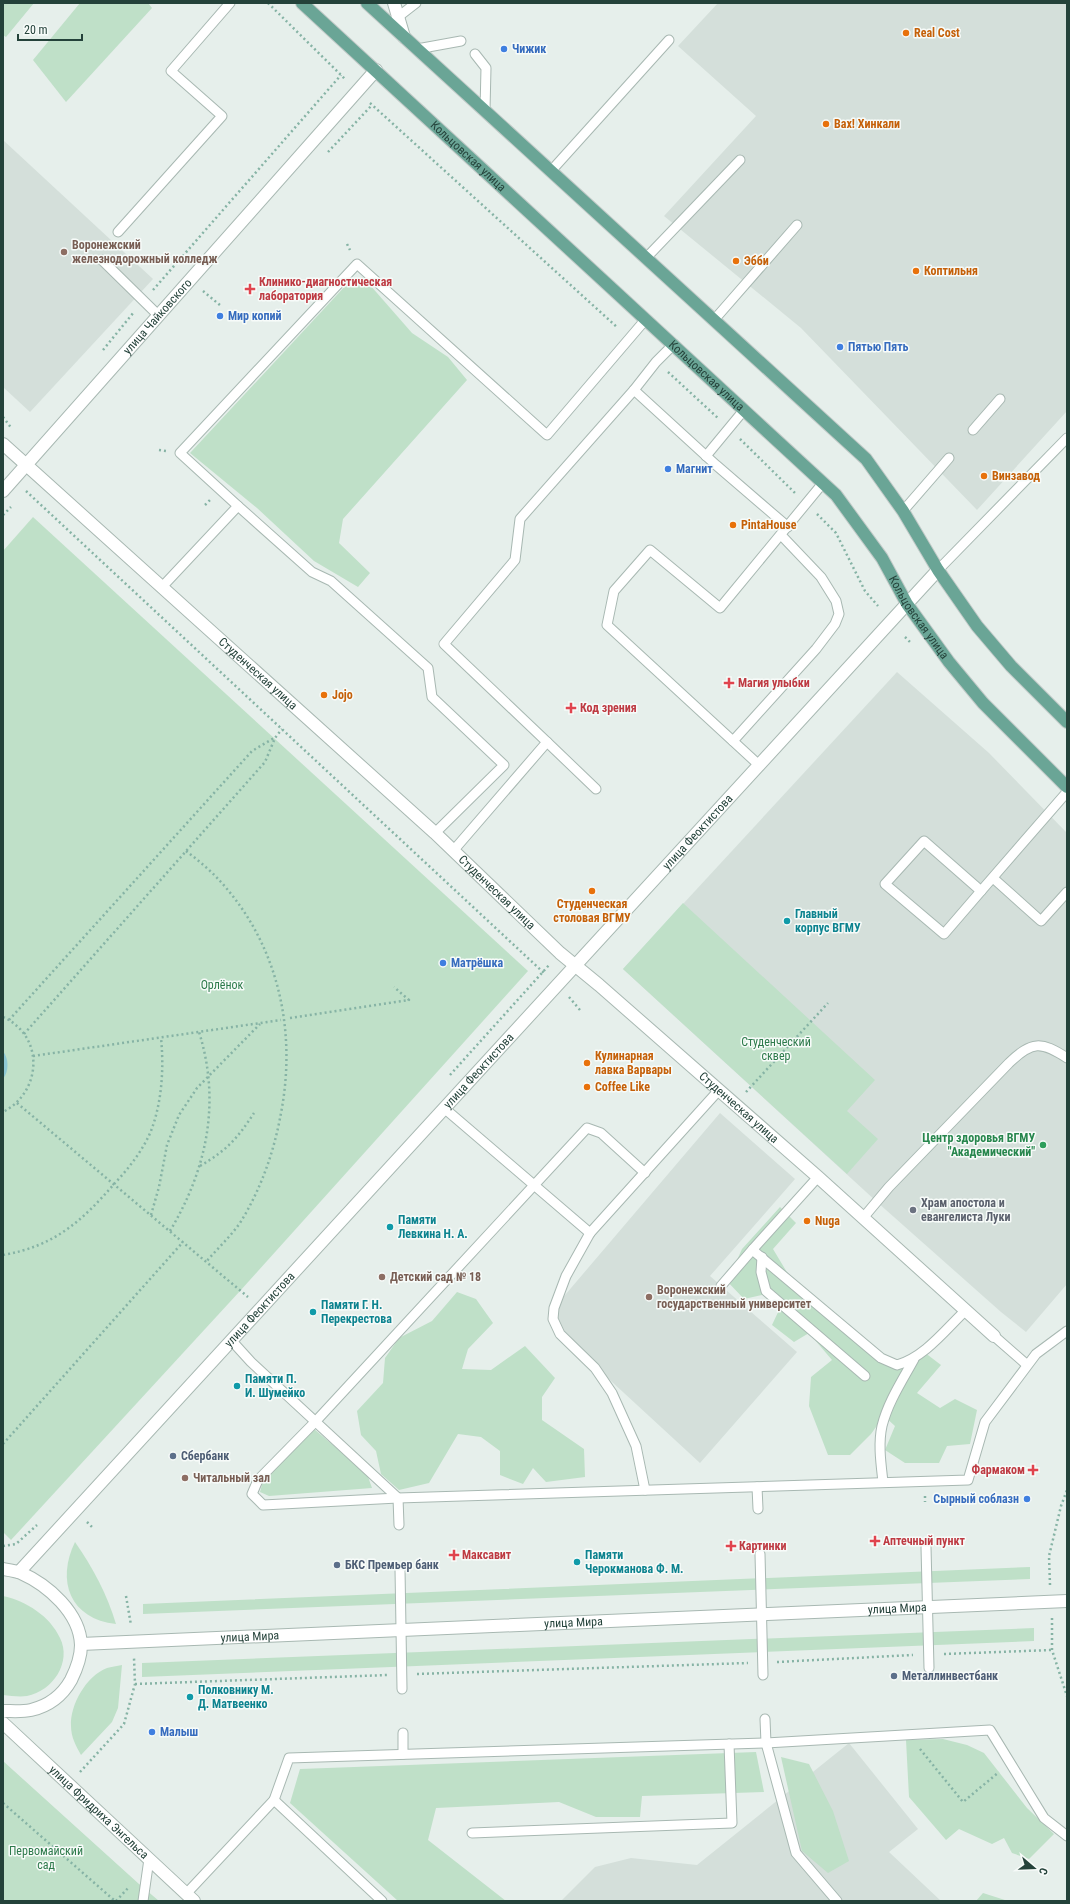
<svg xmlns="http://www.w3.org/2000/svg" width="1070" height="1904" font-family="'Roboto Condensed',sans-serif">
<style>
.built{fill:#d4dfda}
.green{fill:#bfe0c8}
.water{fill:#8ec9d4}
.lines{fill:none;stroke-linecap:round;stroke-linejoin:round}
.service-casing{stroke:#a8b8b2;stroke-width:11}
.minor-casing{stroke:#a8b8b2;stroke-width:14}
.tertiary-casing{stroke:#a8b8b2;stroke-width:14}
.primary-casing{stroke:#c2cac8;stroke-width:14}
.path{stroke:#86b3a5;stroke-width:2.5;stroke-dasharray:2 3;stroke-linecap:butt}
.service{stroke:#fff;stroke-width:9}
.minor{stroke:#fff;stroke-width:12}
.tertiary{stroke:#fff;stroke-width:12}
.primary{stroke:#6aa596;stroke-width:12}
.food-dot{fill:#e8710a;stroke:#f7fbf9;stroke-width:1.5}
.shop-dot{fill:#3f7fe0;stroke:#f7fbf9;stroke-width:1.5}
.education-dot{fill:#8d6e63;stroke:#f7fbf9;stroke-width:1.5}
.health-dot{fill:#e0444e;stroke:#f7fbf9;stroke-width:1.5}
.culture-dot{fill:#0f9aa8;stroke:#f7fbf9;stroke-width:1.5}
.leisure-dot{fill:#2e9e5b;stroke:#f7fbf9;stroke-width:1.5}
.worship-dot{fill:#6b7280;stroke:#f7fbf9;stroke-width:1.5}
.service-dot{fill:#5c6f8a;stroke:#f7fbf9;stroke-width:1.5}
.labels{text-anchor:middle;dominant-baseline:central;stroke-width:3;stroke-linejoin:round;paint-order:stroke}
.food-label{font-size:12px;font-weight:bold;fill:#c56008;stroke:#f7fbf9;text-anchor:start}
.shop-label{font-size:12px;font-weight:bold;fill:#366cbe;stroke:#f7fbf9;text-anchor:start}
.street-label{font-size:12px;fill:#24423a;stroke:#f7fbf9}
.education-label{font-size:12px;font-weight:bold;fill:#785e54;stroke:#f7fbf9;text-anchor:start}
.health-label{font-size:12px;font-weight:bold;fill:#be3a42;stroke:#f7fbf9;text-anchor:start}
.culture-label{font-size:12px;font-weight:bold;fill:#0d838f;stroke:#f7fbf9;text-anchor:start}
.park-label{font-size:12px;fill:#2d7a4b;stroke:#f7fbf9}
.leisure-label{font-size:12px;font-weight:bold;fill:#27864d;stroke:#f7fbf9;text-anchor:end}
.worship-label{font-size:12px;font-weight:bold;fill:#5b616d;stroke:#f7fbf9;text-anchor:start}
.service-label{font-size:12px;font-weight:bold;fill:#4e5e75;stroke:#f7fbf9;text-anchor:start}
</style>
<rect width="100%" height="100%" fill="#e6efeb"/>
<g class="built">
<path d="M718 3H1067V411L977 510 801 328 664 216 756 116 678 46Z"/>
<path d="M3 140 153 279 30 412 3 387Z"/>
<path d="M897 672 989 753 1067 833V1284L1026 1332 1001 1312 877 1202 623 969Z"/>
<path d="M720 1113 795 1179 710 1276 797 1352 700 1463 560 1334 554 1308Z"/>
<path d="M849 1743 918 1829 889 1852 941 1901H561L595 1867 631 1858 697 1865Z"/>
</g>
<g class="green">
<path d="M3 3H34L6 37 3 35Z"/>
<path d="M80 3H148L152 8 66 102 33 60Z"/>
<path d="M363 277 412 333 448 357 467 380 343 519 339 543 370 573 358 587 314 561 257 508 190 453 348 283Z"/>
<path d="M33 517 528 971 240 1291 11 1540 3 1532V551Z"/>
<path d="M683 903 875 1080 847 1111 878 1139 847 1174 623 969Z"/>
<path d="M780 1207 796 1223 773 1249 788 1274 836 1320 897 1365 920 1349 941 1365 917 1393 940 1408 955 1399 977 1410 970 1444 947 1446 939 1463H905L885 1450 895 1426 884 1416 871 1434 850 1455H828L809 1406 811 1377 832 1360 809 1333 794 1342 772 1325 780 1308 766 1294 744 1299 725 1279 733 1269 742 1249Z"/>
<path d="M457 1292 476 1299 493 1323 468 1349 462 1369 491 1370 525 1346 555 1378 542 1397V1420L584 1449 585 1477 546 1482 533 1468 523 1484 500 1475V1451L481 1437 458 1434 429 1483 399 1490 381 1474 376 1451 361 1435 357 1411 383 1383 385 1358 399 1338 432 1321Z"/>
<path d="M314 1429 367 1474 372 1488 269 1496 260 1492 263 1481Z"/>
<path d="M75 1542C93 1568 107 1594 116 1624 70 1619 56 1581 75 1542Z"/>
<path d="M1030 1567V1579L928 1583 143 1614V1604Z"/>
<path d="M3 1596C26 1601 50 1616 60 1638 72 1662 53 1691 27 1696 20 1697 11 1696 3 1695Z"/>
<path d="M1034 1628V1641L142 1677V1663Z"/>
<path d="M122 1665 118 1708 112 1722 81 1755C76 1746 71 1737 71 1726 70 1705 86 1676 107 1668 111 1667 117 1666 122 1665Z"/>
<path d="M943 1739 967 1745 984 1753 1027 1808 1054 1834 1029 1859 1012 1853 1004 1838 992 1844 959 1829 946 1840 909 1797 906 1740Z"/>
<path d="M756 1752 764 1792 642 1796 640 1817H596L559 1802 436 1808 428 1840 506 1901H398L290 1803 300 1769Z"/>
<path d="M781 1757 809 1764 833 1811 849 1861 828 1873 802 1851Z"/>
<path d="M3 1761 139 1884 159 1901H3Z"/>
<path d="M983 1893 1008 1901H976Z"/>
</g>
<path class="water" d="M3 1051C9 1059 9 1071 3 1079Z"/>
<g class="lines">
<defs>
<g id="service">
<path d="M398 17 416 3"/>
<path d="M417 49 461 41"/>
<path d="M475 54 486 68 485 110"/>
<path d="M551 171 669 40"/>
<path d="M118 232 222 116 171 71 230 3"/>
<path d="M646 258 740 160"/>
<path d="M102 260 158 315"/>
<path d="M714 320 797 225"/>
<path d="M634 390 716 465 788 527"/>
<path d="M973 430 1000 399"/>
<path d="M706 456 744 410"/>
<path d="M238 506 312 572 331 581 428 668 432 697 504 765 435 833"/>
<path d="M903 511 949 458"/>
<path d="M938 570 1067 438"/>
<path d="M162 587 238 506 180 453 357 264 547 435 646 319"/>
<path d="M733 741 816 649 835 624 839 614 836 601 821 577 781 535"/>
<path d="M547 742 596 789"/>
<path d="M759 765 607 625 614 591 650 550 720 608 823 483"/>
<path d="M924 841 981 891 944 934 885 884Z"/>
<path d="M453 851 547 742 444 644 515 560 520 519 634 390 656 362 674 344"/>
<path d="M993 878 1041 921 1067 892"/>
<path d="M981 891 1067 792"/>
<path d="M444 1108 590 1233 719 1090"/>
<path d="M645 1173 601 1133 587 1128 316 1421 258 1480 252 1494 263 1505 398 1498 968 1480 985 1422 1036 1354 1067 1331"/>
<path d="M818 1177 753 1249 756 1253 881 1358 897 1365C925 1357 945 1330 966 1310"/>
<path d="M863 1218 889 1187 1009 1063C1032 1041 1041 1041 1067 1058"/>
<path d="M590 1233 566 1276 554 1308 553 1319 560 1334 595 1368 612 1393 636 1446 645 1490"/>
<path d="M762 1257 761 1272 766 1291 865 1376"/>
<path d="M721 1286 753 1249"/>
<path d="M994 1336 1026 1364"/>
<path d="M231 1340 251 1362 398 1498 399 1525"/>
<path d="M883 1482C881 1464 878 1444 882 1426 888 1402 902 1381 914 1359"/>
<path d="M757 1487 758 1509"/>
<path d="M926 1547 929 1668"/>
<path d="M760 1554 763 1675"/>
<path d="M400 1569 402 1689"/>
<path d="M765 1719 766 1743 796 1853 837 1901"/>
<path d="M403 1733V1754"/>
<path d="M274 1800 289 1758 766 1743 990 1730 1044 1818 1067 1836"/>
<path d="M472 1833 732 1823 729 1744"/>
<path d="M186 1894 274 1800 382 1901"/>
<path d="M143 1901 149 1859"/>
</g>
<g id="minor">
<path id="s1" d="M3 444 435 833 560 953 599 985 818 1177 994 1336"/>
<path id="s2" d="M3 491 376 70"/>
</g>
<g id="tertiary">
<path d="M394 3 404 37"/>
<path d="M3 1569C9 1570 16 1571 21 1573 48 1585 80 1613 81 1645 81 1657 76 1670 71 1680 62 1696 48 1706 31 1710 22 1712 12 1711 3 1711"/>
<path id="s3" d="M19 1572 938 570"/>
<path id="s4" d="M81 1644 1067 1601"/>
<path id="s5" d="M3 1723 194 1901"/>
</g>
<g id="primary">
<path id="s6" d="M302 3 836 495 882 558 907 604 949 662 983 703 1067 787"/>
<path d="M367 3 866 459 903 511 938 570 977 626 1011 666 1067 722"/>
</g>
</defs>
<use href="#service" class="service-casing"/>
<use href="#minor" class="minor-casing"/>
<use href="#tertiary" class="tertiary-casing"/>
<use href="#primary" class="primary-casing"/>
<g class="path">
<path d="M268 3 346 80"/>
<path d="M370 103 618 328"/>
<path d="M328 152 372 105"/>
<path d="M347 244 350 250"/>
<path d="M153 290 341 75"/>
<path d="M203 291 221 306"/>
<path d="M103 350 134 312"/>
<path d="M668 372 719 419"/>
<path d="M3 417 12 429"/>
<path d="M740 439 795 493"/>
<path d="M159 450 166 451"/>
<path d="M26 491 544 973"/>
<path d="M205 505 210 500"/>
<path d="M817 514 836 533 865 591 878 606"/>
<path d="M3 515 11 507"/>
<path d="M905 637 911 643"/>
<path d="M186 851C198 860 210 870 220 881 278 944 297 1030 281 1113 274 1152 261 1189 240 1223 230 1237 217 1249 206 1262"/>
<path d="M569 997 580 1010"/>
<path d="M3 1017C45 1036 42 1092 3 1112"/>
<path d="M290 1018 409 1000 394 987"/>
<path d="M9 1020 252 751 274 738"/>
<path d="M24 1034 265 762 275 738 282 729"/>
<path d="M33 1056 281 1020"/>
<path d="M450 1075 550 964"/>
<path d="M746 1092 828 1003"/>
<path d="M17 1103 248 1297"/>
<path d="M200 1166C227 1150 237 1139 254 1113"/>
<path d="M151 1215 159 1187 167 1145 179 1115 197 1088 260 1024"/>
<path d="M170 1231C207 1169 221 1102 199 1032"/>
<path d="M3 1255C55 1246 82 1221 115 1183 129 1168 143 1150 151 1131 162 1102 164 1068 161 1038"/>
<path d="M3 1444 183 1242"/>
<path d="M925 1496V1502"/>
<path d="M87 1522 94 1529"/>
<path d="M3 1546 16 1544 37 1525"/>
<path d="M1050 1585 1049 1556 1061 1506 1067 1490"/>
<path d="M126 1596 131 1625"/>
<path d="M1052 1618V1650L1067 1696"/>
<path d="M944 1654 1052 1650"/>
<path d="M777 1662 913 1655"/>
<path d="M417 1674 748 1663"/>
<path d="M135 1684 388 1675"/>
<path d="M920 1749 963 1802 999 1772"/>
<path d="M80 1772 124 1724 135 1684 134 1658"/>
<path d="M3 1803 115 1901"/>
<path d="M116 1901 129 1887"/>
</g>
<use href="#service" class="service"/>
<use href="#minor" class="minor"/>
<use href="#tertiary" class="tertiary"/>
<use href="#primary" class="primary"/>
</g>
<g class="food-dot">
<circle cx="906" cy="33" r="4"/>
<circle cx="826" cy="124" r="4"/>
<circle cx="736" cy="261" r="4"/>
<circle cx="916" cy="271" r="4"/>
<circle cx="984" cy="476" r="4"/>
<circle cx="733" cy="525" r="4"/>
<circle cx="324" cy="695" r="4"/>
<circle cx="592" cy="891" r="4"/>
<circle cx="587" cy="1063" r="4"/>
<circle cx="587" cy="1087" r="4"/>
<circle cx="807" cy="1221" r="4"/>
</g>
<g class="shop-dot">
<circle cx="504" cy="49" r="4"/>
<circle cx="220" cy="316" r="4"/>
<circle cx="840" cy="347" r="4"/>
<circle cx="668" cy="469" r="4"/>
<circle cx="443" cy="963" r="4"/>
<circle cx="1027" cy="1499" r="4"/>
<circle cx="152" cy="1732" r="4"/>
</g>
<g class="education-dot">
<circle cx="64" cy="252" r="4"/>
<circle cx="382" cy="1277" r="4"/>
<circle cx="649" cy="1297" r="4"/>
<circle cx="185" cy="1478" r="4"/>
</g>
<g class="health-dot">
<path d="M248 283h4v4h4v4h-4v4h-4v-4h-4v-4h4z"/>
<path d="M727 677h4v4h4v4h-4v4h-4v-4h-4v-4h4z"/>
<path d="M569 702h4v4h4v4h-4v4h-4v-4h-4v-4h4z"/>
<path d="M1031 1464h4v4h4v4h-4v4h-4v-4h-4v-4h4z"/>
<path d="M873 1535h4v4h4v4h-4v4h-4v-4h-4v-4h4z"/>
<path d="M729 1540h4v4h4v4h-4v4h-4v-4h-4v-4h4z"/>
<path d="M452 1549h4v4h4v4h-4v4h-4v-4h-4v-4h4z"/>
</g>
<g class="culture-dot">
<circle cx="787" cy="921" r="4"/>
<circle cx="390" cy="1227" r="4"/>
<circle cx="313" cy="1312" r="4"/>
<circle cx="237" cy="1386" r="4"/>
<circle cx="577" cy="1562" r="4"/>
<circle cx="190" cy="1697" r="4"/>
</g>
<circle class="leisure-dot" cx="1043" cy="1145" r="4"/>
<circle class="worship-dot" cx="913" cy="1210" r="4"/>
<g class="service-dot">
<circle cx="173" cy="1456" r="4"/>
<circle cx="337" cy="1565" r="4"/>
<circle cx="894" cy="1676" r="4"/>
</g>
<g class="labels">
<g class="food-label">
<text x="914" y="33">Real Cost</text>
<text x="834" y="124">Вах! Хинкали</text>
<text x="744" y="261">Эбби</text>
<text x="924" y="271">Коптильня</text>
<text x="992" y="476">Винзавод</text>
<text x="741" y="525">PintaHouse</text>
<text x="332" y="695">Jojo</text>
<text x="592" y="904" text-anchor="middle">Студенческая<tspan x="592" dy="14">столовая ВГМУ</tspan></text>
<text x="595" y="1056">Кулинарная<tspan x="595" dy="14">лавка Варвары</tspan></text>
<text x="595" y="1087">Coffee Like</text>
<text x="815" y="1221">Nuga</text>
</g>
<g class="shop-label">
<text x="512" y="49">Чижик</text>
<text x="228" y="316">Мир копий</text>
<text x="848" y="347">Пятью Пять</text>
<text x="676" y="469">Магнит</text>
<text x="451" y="963">Матрёшка</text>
<text x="1019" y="1499" text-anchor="end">Сырный соблазн</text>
<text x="160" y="1732">Малыш</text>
</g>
<g class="street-label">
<text stroke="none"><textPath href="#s6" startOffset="226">Кольцовская улица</textPath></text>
<text stroke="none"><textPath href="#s2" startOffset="233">улица Чайковского</textPath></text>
<text stroke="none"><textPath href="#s6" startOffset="550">Кольцовская улица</textPath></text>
<text stroke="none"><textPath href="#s6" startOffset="874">Кольцовская улица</textPath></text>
<text stroke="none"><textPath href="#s1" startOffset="343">Студенческая улица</textPath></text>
<text stroke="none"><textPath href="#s3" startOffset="1004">улица Феоктистова</textPath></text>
<text stroke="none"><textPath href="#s1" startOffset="667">Студенческая улица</textPath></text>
<text stroke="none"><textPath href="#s3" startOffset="680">улица Феоктистова</textPath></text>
<text stroke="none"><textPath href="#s1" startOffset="991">Студенческая улица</textPath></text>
<text stroke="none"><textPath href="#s3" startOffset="356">улица Феоктистова</textPath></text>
<text stroke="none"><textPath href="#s4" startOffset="817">улица Мира</textPath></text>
<text stroke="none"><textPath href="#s4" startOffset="493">улица Мира</textPath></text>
<text stroke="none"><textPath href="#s4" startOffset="169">улица Мира</textPath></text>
<text stroke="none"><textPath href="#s5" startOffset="131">улица Фридриха Энгельса</textPath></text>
</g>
<g class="education-label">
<text x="72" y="245">Воронежский<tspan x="72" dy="14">железнодорожный колледж</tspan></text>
<text x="390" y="1277">Детский сад № 18</text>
<text x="657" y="1290">Воронежский<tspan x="657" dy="14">государственный университет</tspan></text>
<text x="193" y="1478">Читальный зал</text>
</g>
<g class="health-label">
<text x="259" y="282">Клинико-диагностическая<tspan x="259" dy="14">лаборатория</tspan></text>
<text x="738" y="683">Магия улыбки</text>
<text x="580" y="708">Код зрения</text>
<text x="1025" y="1470" text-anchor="end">Фармаком</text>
<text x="883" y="1541">Аптечный пункт</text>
<text x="739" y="1546">Картинки</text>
<text x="462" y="1555">Максавит</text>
</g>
<g class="culture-label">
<text x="795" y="914">Главный<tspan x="795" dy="14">корпус ВГМУ</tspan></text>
<text x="398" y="1220">Памяти<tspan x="398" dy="14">Левкина Н. А.</tspan></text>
<text x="321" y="1305">Памяти Г. Н.<tspan x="321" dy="14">Перекрестова</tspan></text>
<text x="245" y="1379">Памяти П.<tspan x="245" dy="14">И. Шумейко</tspan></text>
<text x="585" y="1555">Памяти<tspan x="585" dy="14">Черокманова Ф. М.</tspan></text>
<text x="198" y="1690">Полковнику М.<tspan x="198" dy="14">Д. Матвеенко</tspan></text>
</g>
<g class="park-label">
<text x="222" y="985">Орлёнок</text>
<text x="776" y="1042">Студенческий<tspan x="776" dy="14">сквер</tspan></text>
<text x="46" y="1851">Первомайский<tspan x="46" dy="14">сад</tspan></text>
</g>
<g class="leisure-label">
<text x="1035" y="1138">Центр здоровья ВГМУ<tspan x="1035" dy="14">"Академический"</tspan></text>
</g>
<g class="worship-label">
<text x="921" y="1203">Храм апостола и<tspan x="921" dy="14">евангелиста Луки</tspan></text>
</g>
<g class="service-label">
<text x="181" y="1456">Сбербанк</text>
<text x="345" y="1565">БКС Премьер банк</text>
<text x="902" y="1676">Металлинвестбанк</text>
</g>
</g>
<rect width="1070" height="1904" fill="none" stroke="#24423a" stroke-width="8"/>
<g transform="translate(1034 1868) rotate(109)" stroke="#f7fbf9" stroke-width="3" paint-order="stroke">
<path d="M0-3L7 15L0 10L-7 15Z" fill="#24423a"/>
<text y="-6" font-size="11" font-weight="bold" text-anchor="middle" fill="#24423a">С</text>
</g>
<path d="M18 34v6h64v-6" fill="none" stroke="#24423a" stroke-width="2"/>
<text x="24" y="34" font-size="12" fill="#24423a" stroke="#f7fbf9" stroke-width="3" paint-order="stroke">20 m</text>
</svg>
